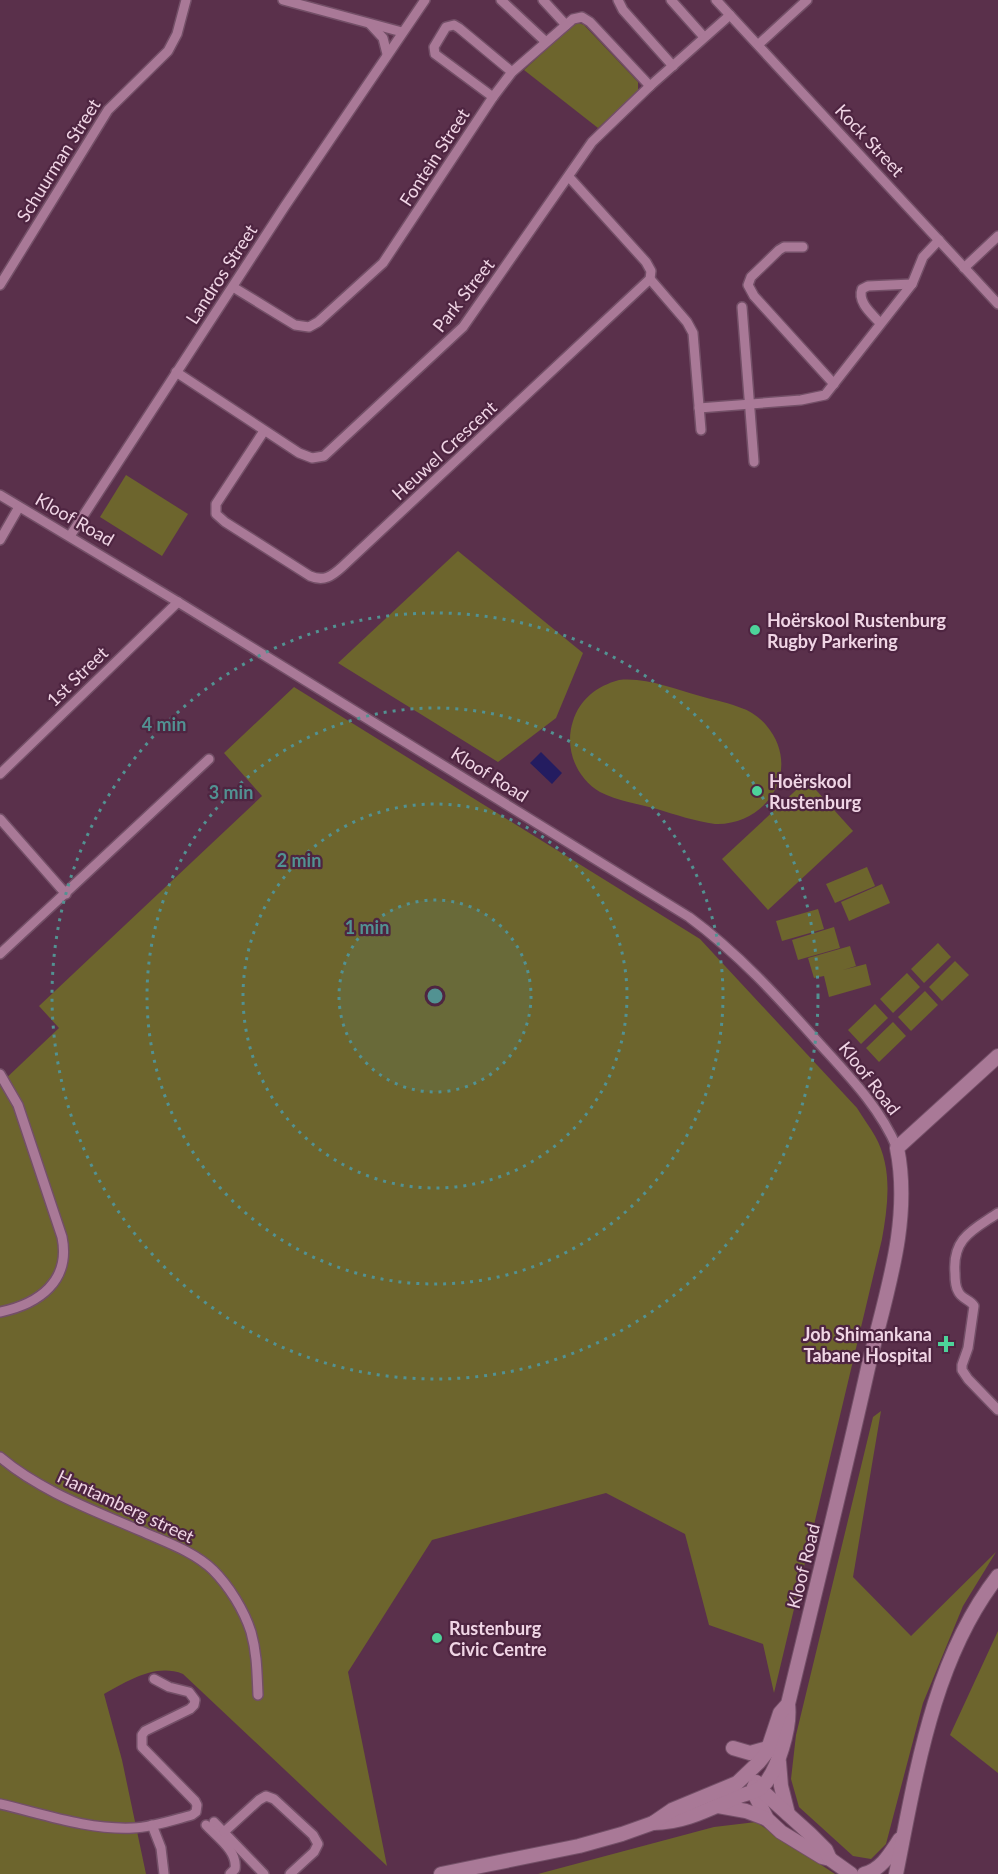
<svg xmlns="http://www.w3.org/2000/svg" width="998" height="1874" font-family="Lato,sans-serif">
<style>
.green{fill:#6d652d}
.water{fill:#241c60}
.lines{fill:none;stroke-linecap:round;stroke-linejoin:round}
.street-casing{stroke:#734f67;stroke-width:12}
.secondary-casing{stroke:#734f67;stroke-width:16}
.street{stroke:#a97997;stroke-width:9}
.secondary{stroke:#a97997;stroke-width:14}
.ring{fill:none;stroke:#529292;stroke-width:3;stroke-dasharray:3 6}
.poi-dot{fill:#4dd39a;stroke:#4e2541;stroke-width:2}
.labels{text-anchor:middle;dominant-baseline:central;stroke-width:4.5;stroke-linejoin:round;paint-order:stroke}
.street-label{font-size:18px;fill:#f0d5e5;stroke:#4e2541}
.poi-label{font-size:18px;font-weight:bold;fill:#f0d5e5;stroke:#4e2541;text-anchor:start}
.centre{fill:#529292;stroke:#4e2541;stroke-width:3}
.ring-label{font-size:18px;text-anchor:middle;font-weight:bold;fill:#529292;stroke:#4e2541;stroke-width:4.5;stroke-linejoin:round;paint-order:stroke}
</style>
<rect width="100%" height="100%" fill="#5a304b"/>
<g class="green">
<path d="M579 23 584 25 638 82V91L598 128 524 70 574 24Z"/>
<path d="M126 475 188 514 162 556 100 517Z"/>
<path d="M458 551 583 653 556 718 498 762 338 663Z"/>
<path d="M619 680C646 677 674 689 700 696 714 700 730 703 744 709 752 712 760 718 766 725 803 768 768 826 715 824 695 821 676 815 657 809 639 804 617 801 600 792 576 778 564 748 573 721 580 699 597 686 619 680Z"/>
<path d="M294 687 700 939 857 1108C863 1118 870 1127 875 1136 893 1168 888 1205 882 1239L774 1693 763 1644 709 1625 685 1534 606 1493 432 1540 348 1672 387 1866 183 1674C155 1663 128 1681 104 1694L122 1760 146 1874H0V1084L59 1028 39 1006 262 796 224 753Z"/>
<path d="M807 780 853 831 768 910 722 859Z"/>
<path d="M867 867 875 886 835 903 826 884Z"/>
<path d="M882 884 890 903 849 921 841 902Z"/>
<path d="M818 909 824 929 782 941 776 921Z"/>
<path d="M834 927 840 948 798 960 792 940Z"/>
<path d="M938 943 951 957 924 983 911 969Z"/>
<path d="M850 946 856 966 843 970 866 964 871 985 829 997 824 976 814 978 808 958Z"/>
<path d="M955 961 969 975 942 1001 929 987Z"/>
<path d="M907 973 920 987 893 1013 880 999Z"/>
<path d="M925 991 938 1005 911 1031 898 1017Z"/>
<path d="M875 1004 888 1018 861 1044 848 1030Z"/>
<path d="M893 1022 906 1036 879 1062 866 1048Z"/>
<path d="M881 1411 853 1577 911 1636 996 1552 963 1606 923 1703 886 1844 871 1859 853 1856 799 1807 791 1779 796 1735 873 1417Z"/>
<path d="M998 1631V1773L950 1735Z"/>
<path d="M756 1822 835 1874H538L714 1827Z"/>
</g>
<path class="water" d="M541 752 562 773 552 784 530 763Z"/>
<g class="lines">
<defs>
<g id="street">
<path d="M283 0 402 32"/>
<path d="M501 0 546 42"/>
<path d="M543 0 566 25"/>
<path d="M618 0 623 10 673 66"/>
<path d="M671 0 704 37"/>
<path d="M716 0 998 304"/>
<path d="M370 24 383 38 387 54"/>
<path d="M759 44 807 0"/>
<path d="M493 97 435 54 434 47 446 27 454 25 459 28 512 72"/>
<path d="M803 247H784L779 250 751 277 748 285 754 296 834 384"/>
<path d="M964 268 998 236"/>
<path d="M650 279 687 322 693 333 701 430"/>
<path d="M0 285 108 110 168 51 177 34 186 0"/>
<path d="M233 287 295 325 309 327 318 322 383 263 493 97 512 72 573 19 582 17 590 22 650 86"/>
<path d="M742 307 754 462"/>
<path d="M880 323C872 314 857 302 862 289L868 286 912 284"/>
<path d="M176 372 299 453 312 458 324 456 463 327 592 142 650 86 730 15"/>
<path d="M699 408 801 400 825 395 912 284 923 257 939 240"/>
<path d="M264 431 216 504V514L225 522 310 576C324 582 332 576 342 567L650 279 651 271 646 262 569 177"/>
<path d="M0 495 178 602 689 917C738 953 778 997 818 1042 847 1074 880 1107 897 1148"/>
<path d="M70 536 285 206 425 0"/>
<path d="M0 540 19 507"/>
<path d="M0 774 178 602"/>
<path d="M0 819 66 894"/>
<path d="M0 954 209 759"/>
<path d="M0 1074 18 1105 62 1237C71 1281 39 1304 0 1312"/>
<path d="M998 1213C973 1230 952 1238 955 1273 955 1279 955 1286 958 1291 961 1299 970 1299 974 1306L968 1348 962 1365V1370L968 1379 998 1410"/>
<path d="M0 1457C40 1491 93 1510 141 1531 165 1542 193 1551 213 1570 229 1586 244 1610 251 1632 257 1653 257 1673 258 1695"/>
<path d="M0 1804C43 1814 88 1830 133 1828 153 1827 173 1820 192 1815L196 1812 197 1805 195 1801 142 1747V1735L145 1731 190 1709 194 1705 195 1700 189 1692 169 1687 154 1679"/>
<path d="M214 1822 264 1874"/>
<path d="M152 1825 161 1848 164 1874"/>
<path d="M206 1825C217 1837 238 1851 235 1869L230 1874"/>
<path d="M224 1832 259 1800 266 1796 274 1799 313 1835 318 1844 314 1852 290 1874"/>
</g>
<g id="secondary">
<path d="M733 1748 750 1753 768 1748"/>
<path d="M779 1762 781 1786 788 1814"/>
<path d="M756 1782 753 1791 767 1819 781 1832 822 1857 830 1859 851 1874"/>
<path d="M754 1787 760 1789 810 1834 826 1850 830 1859"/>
<path d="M718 1806 746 1811 767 1819"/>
<path d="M653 1823C684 1823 709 1809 737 1797 744 1794 756 1792 762 1787 778 1771 791 1727 788 1704"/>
<path d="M441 1874 579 1846 622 1834 653 1823 672 1810 737 1783 759 1762 767 1752 780 1713 788 1704C815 1592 843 1480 868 1368 885 1296 912 1222 897 1148L998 1056"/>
<path d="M864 1874C882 1869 890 1854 900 1839"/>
<path d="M896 1874C916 1774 933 1659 998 1576"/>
</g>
</defs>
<use href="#street" class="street-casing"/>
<use href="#secondary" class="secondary-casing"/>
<use href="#street" class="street"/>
<use href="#secondary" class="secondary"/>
</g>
<circle cx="435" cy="996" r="96" fill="#529292" fill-opacity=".12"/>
<g class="ring">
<circle cx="435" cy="996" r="96"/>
<circle cx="435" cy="996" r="192"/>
<circle cx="435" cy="996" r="288"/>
<circle cx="435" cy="996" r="383"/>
</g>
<g class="poi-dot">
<circle cx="755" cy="630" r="6"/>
<circle cx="757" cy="791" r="6"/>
<path d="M943 1335h6v6h6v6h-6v6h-6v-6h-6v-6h6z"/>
<circle cx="437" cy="1638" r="6"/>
</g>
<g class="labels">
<g class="street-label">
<text transform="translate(870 140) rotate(47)">Kock Street</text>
<text transform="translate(434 157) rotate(-57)">Fontein Street</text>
<text transform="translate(58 160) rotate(-58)">Schuurman Street</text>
<text transform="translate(221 274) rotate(-57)">Landros Street</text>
<text transform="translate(463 295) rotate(-52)">Park Street</text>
<text transform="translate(444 450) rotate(-43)">Heuwel Crescent</text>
<text transform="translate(75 519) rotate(30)">Kloof Road</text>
<text transform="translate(77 676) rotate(-44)">1st Street</text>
<text transform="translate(490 774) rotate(32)">Kloof Road</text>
<text transform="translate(870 1078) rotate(52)">Kloof Road</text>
<text transform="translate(126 1506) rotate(25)">Hantamberg street</text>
<text transform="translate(803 1566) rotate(-76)">Kloof Road</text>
</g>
<g class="poi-label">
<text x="767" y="620">Hoërskool Rustenburg<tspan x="767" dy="21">Rugby Parkering</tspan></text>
<text x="769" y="781">Hoërskool<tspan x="769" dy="21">Rustenburg</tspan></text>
<text x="932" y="1334" text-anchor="end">Job Shimankana<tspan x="932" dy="21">Tabane Hospital</tspan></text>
<text x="449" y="1628">Rustenburg<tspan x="449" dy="21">Civic Centre</tspan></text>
</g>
</g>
<circle cx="435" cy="996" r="9" class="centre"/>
<g class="ring-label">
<text x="164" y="731">4 min</text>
<text x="231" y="799">3 min</text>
<text x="299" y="867">2 min</text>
<text x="367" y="934">1 min</text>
</g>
</svg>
